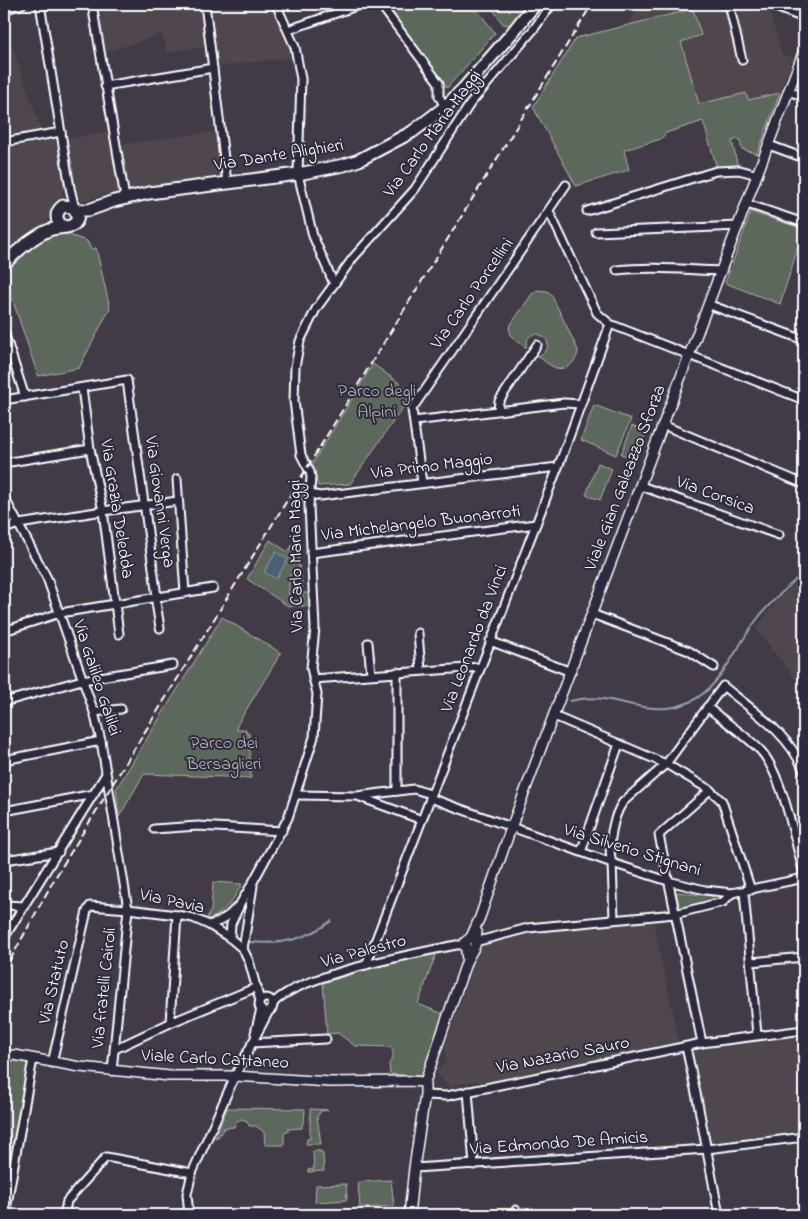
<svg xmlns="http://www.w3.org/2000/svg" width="808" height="1219" font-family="'Indie Flower',sans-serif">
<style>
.built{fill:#50474e}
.green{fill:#5d675b;stroke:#aeb3ad;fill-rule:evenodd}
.water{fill:#496273;stroke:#92a1ab}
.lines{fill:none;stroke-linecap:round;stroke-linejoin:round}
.stream{stroke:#92a1ab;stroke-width:2}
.minor-casing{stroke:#fff;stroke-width:11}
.tertiary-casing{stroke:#fff;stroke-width:12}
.primary-casing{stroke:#fff;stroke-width:15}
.minor{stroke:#2f2a3d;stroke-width:7}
.tertiary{stroke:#2f2a3d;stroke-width:9}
.primary{stroke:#2f2a3d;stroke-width:11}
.rail{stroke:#fff;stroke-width:2;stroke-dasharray:8 4;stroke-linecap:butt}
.labels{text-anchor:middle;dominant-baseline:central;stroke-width:4;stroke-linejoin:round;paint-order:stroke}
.street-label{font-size:18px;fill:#fff;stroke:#2f2a3d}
.park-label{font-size:18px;fill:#b6bbb5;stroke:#2f2a3d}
</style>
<rect width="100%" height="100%" fill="#423b47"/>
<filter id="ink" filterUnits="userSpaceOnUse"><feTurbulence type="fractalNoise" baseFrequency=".02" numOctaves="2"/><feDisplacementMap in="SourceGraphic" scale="10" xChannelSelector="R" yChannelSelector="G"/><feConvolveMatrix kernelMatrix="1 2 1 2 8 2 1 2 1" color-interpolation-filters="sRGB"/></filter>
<g filter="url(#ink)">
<g class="built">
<path d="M95 4H200L205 47 166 52V44L161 34 103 53Z"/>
<path d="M207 4H270L286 38 292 57 216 67Z"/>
<path d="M641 4H753L769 10 782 54 793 58 780 93 748 101 746 93 699 104 681 41 628 25Z"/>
<path d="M4 24 42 131 5 138 4 135Z"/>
<path d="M216 131 222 179 127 192 119 145Z"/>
<path d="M109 132 119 192 80 201 77 196H75L66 139Z"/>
<path d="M58 137 66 189 63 190 60 200 53 208 47 221 4 256V149Z"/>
<path d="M804 575V690L756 629 778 599Z"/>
<path d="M653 920 679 1044 481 1084 479 1081 458 1084 451 1089 436 1073 446 1061 445 1046 482 942 529 930Z"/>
<path d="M804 1036V1132L711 1144 709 1142 691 1053 693 1051Z"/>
</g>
<g class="green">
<path d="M382 4H478L480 6 477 9 479 12 495 33 447 88Z"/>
<path d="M489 4H528L510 25 503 24Z"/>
<path d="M693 9 701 35 681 42 699 104 746 93 748 100 780 93 757 154 742 149 739 139 732 141 738 167 717 168 703 121 666 133 661 139 624 150 629 170 576 186 533 107 576 38Z"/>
<path d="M751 212 804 229 780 304 725 283Z"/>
<path d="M59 232 87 241 91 249 96 248 110 308 79 368 38 376 5 277 4 278V269L46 237Z"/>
<path d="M537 290 547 291 551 294 578 350C578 361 567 371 556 368 550 366 543 360 538 356 566 344 526 318 526 348L511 336 509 327 532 294Z"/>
<path d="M373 364 413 393 350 484 318 486 312 464Z"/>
<path d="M594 405 631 419 616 455 581 440Z"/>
<path d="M632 426 646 432 636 459 621 454Z"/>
<path d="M598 463 612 469 600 500 586 495Z"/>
<path d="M309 476 305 505 299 495Z"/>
<path d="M270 540 288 552 293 544H297L302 593H310L311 606H288L247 579ZM301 574 303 600 289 601V575Z"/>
<path d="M222 617 281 653 237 725V730L246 729V734L249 733 251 778 144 774 119 817 116 789Z"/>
<path d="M213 882 242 884C234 899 227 910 211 919L207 918 211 910Z"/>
<path d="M676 892 713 896V902L680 910Z"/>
<path d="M436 954 418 1004 443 1014 422 1076 390 1074 389 1063C394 1058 394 1053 391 1047L355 1046 338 1033 327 1034 323 983 368 969Z"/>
<path d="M17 1059 26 1062 28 1068 6 1190H4V1073L6 1064Z"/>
<path d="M227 1108 305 1109 304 1123 302 1124V1128L288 1129V1132L284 1133V1145H265L264 1132 256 1126H249L247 1121 241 1119 236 1122 234 1127 224 1128 218 1137 215 1138Z"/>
<path d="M310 1109 328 1110 321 1111 317 1117 321 1144H306L307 1139H310Z"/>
<path d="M313 1151H321V1153H323L324 1171 308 1172V1170L314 1169Z"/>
<path d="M391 1180 394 1206 360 1208 358 1182Z"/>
<path d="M346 1184 347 1200 315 1202 316 1185Z"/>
</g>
<path class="water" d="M276 552 288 559 276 579 264 572Z"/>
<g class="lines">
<g class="stream">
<path d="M519 33 544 4"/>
<path d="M468 91 502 54"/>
<path d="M451 109 460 100"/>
<path d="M570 701C606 691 633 711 667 708 718 703 731 652 758 618 771 601 788 587 804 572"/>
<path d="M250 942C280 945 306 940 331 921"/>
</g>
<defs>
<g id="minor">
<path d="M40 4 70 188 75 209"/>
<path d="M92 4 125 198"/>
<path d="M205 4 227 183"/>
<path d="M276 4 295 47 301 79 298 174 313 236 334 284"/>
<path d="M380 4 439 83V96L445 107"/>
<path d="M729 4 742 60"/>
<path d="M768 4 804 18"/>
<path d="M4 10 22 4"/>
<path d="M288 30 362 4"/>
<path d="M105 86 213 68"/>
<path d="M789 91 804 97"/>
<path d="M4 142 61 132"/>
<path d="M769 145 804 158"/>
<path d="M747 204 804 223"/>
<path d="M549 211 597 313 610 324 804 400"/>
<path d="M587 211 716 171 739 170 758 175"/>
<path d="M596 232 739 226"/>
<path d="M617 270C652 266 687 270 722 271"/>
<path d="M710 305 804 340"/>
<path d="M4 332 25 397"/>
<path d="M82 388 90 449 103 511 119 634"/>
<path d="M4 400 127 380 157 597 156 602 160 628"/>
<path d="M498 410 499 401 537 345"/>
<path d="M414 421 564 403 581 404"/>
<path d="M663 425 804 484"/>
<path d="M4 463 90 449"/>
<path d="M177 479 185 593"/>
<path d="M422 483 412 409 566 185"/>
<path d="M641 486 779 535"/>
<path d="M310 494 320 496 558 467"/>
<path d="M4 497 47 578 94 712 101 741 128 909 112 1071"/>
<path d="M4 529 19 524 103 511 178 501"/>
<path d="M311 553 536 524"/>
<path d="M592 614 689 651 714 667"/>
<path d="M4 631 60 613 213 588"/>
<path d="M418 633 421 670"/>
<path d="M490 641 571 672"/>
<path d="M368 643 371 674"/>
<path d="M313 679 481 667"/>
<path d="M4 702 82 680 173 665"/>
<path d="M707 707C723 720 748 737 761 751 783 776 795 841 804 874"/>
<path d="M94 712 121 709"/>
<path d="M554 716 666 764 710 790 722 801 751 890"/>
<path d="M4 760 101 741"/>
<path d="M397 791V672"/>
<path d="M297 795 357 796 414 789 431 794"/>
<path d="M360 797 422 820"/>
<path d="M430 798 612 863 668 881 705 890 732 893 804 878"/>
<path d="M4 811 94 794"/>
<path d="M154 829 198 826 282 831"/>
<path d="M581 852 619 744"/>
<path d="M4 860 59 852"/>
<path d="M744 892 757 1035"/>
<path d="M4 905 24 906"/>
<path d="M614 919 612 863C607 847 613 816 623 802L666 764 723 686C753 711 789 733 804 771"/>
<path d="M209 925 220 921 229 915 240 904 253 882 288 818 314 737 317 694 311 668 315 628 309 506 311 477 310 472 301 455 294 401 295 367 300 341 316 309 353 258 415 189 470 104 533 30 552 4"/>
<path d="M4 938 106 774"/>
<path d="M230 938 231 924 239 907"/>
<path d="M475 942 528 928 675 914 723 902 732 893"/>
<path d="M243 949 253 886"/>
<path d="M751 962 804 957"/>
<path d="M366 965 563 454 610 324"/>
<circle cx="266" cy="1005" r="7"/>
<path d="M272 1005C292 976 418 953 456 945H465"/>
<path d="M170 1023 177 915"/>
<path d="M255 1033 261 1009"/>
<path d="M252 1043 326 1039"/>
<path d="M702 1043 659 835 710 790"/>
<path d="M686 1047 697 1098 719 1215"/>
<path d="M115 1049 170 1023 257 987"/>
<path d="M52 1063 87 911 90 906 128 909 177 915 193 918 209 925 230 938 243 949 249 961 260 1001"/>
<path d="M468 1091 474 1165"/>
<path d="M425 1095 447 1096 702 1043 804 1030"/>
<path d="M414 1168 707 1149 804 1137"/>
<path d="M516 1210 517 1215"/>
<path d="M5 1215 33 1059"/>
<path d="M67 1215 65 1211 67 1201 106 1157 192 1173"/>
<path d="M189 1215 187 1194 192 1173 235 1076 269 1011"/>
</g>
<g id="tertiary">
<path d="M467 960 465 942 471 937 480 917 511 828 804 50"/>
<path d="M4 1061 6 1056 14 1055 80 1067 170 1076H235L330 1082 409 1081 425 1082"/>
<path d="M409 1215 414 1168 425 1095V1082L467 960 475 946 477 932"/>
</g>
<g id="primary">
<path d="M76 210H89L114 201 149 193 298 174 344 165 359 160 412 132 445 107 464 88 512 33 535 4"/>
<path d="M4 264C16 252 31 238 47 231 58 225 77 232 78 215L73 207 63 206C55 212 55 221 63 226"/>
</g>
</defs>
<use href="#minor" class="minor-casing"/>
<use href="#tertiary" class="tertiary-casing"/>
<use href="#primary" class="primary-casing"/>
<use href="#minor" class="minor"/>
<use href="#tertiary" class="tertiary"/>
<use href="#primary" class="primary"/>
<path class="rail" d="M4 971 55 878 592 4"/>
</g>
</g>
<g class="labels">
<g class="street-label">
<text transform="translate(433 134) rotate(-54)">Via Carlo Maria Maggi</text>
<text transform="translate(279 156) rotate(-9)">Via Dante Alighieri</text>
<text transform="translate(473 294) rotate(-55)">Via Carlo Porcellini</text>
<text transform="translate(432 467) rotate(-7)">Via Primo Maggio</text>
<text transform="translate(626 478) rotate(-69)">Viale Gian Galeazzo Sforza</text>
<text transform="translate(715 496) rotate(20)">Via Corsica</text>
<text transform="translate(159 502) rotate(82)">Via Giovanni Verga</text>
<text transform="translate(116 509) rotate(81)">Via Grazia Deledda</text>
<text transform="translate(421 524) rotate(-7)">Via Michelangelo Buonarroti</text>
<text transform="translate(297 556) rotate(-91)">Via Carlo Maria Maggi</text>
<text transform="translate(475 639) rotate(-69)">Via Leonardo da Vinci</text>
<text transform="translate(96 678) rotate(72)">Via Galileo Galilei</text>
<text transform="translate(632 851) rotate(17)">Via Silverio Stignani</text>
<text transform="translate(172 902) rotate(12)">Via Pavia</text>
<text transform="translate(364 952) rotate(-15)">Via Palestro</text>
<text transform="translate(55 982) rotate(-77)">Via Statuto</text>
<text transform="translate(105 988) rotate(-84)">Via fratelli Cairoli</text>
<text transform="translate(563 1056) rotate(-11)">Via Nazario Sauro</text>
<text transform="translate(215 1060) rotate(3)">Viale Carlo Cattaneo</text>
<text transform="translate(559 1144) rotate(-4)">Via Edmondo De Amicis</text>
</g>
<g class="park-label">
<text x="377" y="392">Parco degli<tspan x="377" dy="21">Alpini</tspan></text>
<text x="224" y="744">Parco dei<tspan x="224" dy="21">Bersaglieri</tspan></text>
</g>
</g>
<rect width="808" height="1219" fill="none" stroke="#2f2a3d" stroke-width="20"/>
<rect x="10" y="10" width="788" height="1199" fill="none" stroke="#fff" stroke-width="2" filter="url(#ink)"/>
</svg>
